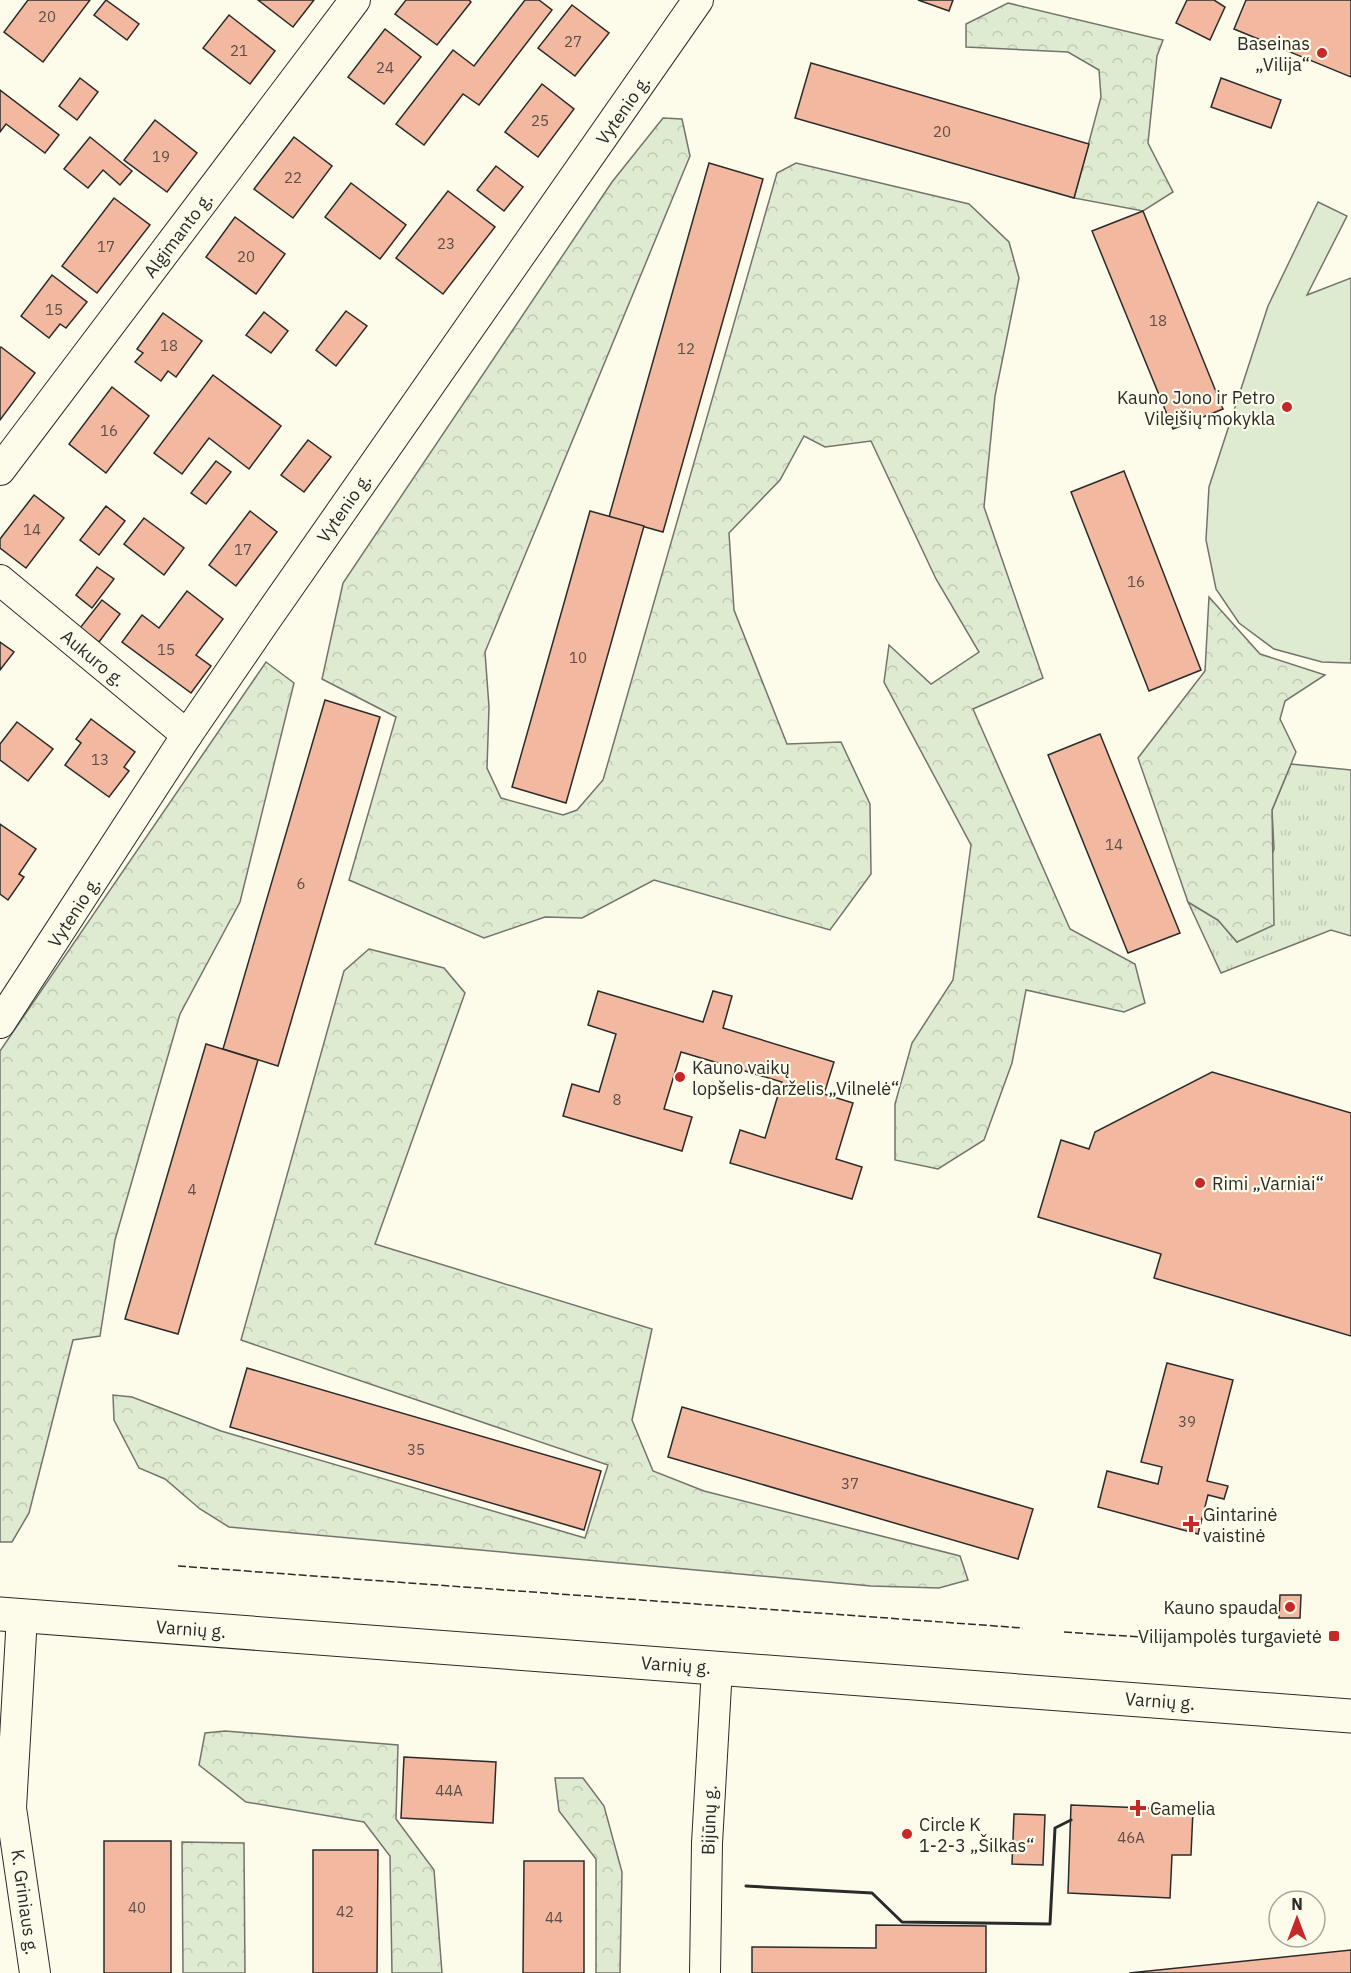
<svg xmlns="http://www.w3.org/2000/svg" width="1351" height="1973" font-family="'IBM Plex Sans',sans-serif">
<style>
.grass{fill:url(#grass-tufts);stroke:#74746e;stroke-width:1.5}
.forest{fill:url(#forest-crowns);stroke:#74746e;stroke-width:1.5}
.garden{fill:#deebd1;stroke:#74746e;stroke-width:1.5}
.building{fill:#f2b8a0;stroke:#2b2b2b;stroke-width:1.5}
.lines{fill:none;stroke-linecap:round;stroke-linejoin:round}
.street-casing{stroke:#2b2b2b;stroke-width:32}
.primary-casing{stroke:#2b2b2b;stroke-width:35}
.street{stroke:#fdfbea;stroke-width:30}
.primary{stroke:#fdfbea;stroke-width:33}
.fence{stroke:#2b2b2b;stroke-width:1.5;stroke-dasharray:8 3;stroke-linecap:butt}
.wall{stroke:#2b2b2b;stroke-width:3}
.poi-dot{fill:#c62828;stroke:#fdfbea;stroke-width:2}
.labels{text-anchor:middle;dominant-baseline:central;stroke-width:4.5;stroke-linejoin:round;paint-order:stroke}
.number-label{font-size:15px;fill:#5d4e48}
.poi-label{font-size:18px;fill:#2b2b2b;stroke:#fdfbea;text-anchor:start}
.street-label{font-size:18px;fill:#2b2b2b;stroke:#fdfbea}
</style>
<defs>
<pattern id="grass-tufts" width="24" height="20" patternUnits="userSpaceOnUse" patternTransform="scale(1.5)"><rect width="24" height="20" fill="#deebd1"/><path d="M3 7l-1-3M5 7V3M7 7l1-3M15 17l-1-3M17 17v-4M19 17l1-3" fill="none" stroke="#bfcab4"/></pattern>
<pattern id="forest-crowns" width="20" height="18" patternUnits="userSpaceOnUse" patternTransform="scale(1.5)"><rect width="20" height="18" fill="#deebd1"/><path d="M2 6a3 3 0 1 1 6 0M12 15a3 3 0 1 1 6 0" fill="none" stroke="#bfcab4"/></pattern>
</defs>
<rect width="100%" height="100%" fill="#fdfbea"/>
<path class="grass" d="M1291 764 1351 770V936L1331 930 1221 973 1188 902 1218 920 1237 942 1274 849 1272 810Z"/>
<g class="forest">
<path d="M1008 3 1163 40 1157 56 1148 143 1173 192 1143 211 1074 198 1101 97 1099 70 1068 52 966 47V24Z"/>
<path d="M663 118 682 119 690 156 485 652 489 707 487 768 501 798 563 815 577 810 603 780 777 173 796 163 969 204 1009 242 1019 278 995 396 984 507 1043 678 973 709 1070 929 1135 964 1145 1003 1124 1012 1026 990 1012 1063 984 1140 938 1169 895 1160V1104L912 1043 953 980 971 845 884 682 889 645 931 684 979 652 936 579 871 441 825 447 804 436 780 480 729 533 734 610 787 744 841 742 870 804 871 874 830 930 654 880 582 918 545 917 484 938 349 880 396 717 322 679 343 583 612 182Z"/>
<path d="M1209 597 1260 654 1325 675 1285 701 1280 719 1296 752 1272 810 1274 925 1237 942 1218 920 1188 902 1138 758 1205 671Z"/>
<path d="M266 662 294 683 240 902 180 1014 115 1240 100 1336 73 1340 29 1513 12 1542H0V1051Z"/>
<path d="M369 949 444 968 465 993 375 1244 652 1329 632 1420 653 1471 704 1491 960 1556 968 1580 939 1588 871 1586 229 1527 200 1509 165 1479 139 1468 114 1420 113 1395 132 1397 221 1431 585 1538 608 1465 241 1340 344 971Z"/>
<path d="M225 1731 398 1745 396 1819 434 1870 442 1973H392L390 1856 364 1822 246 1802 199 1765 205 1733Z"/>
<path d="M555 1778H583L604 1806 622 1872 620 1973H596V1859L559 1811Z"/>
<path d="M182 1842 244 1843 245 1973H183Z"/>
</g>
<path class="garden" d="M1318 202 1347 216 1307 295 1351 278V663L1322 662 1274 649 1239 623 1216 589 1206 540 1209 487 1268 306Z"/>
<g class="building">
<path d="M28 0H90L43 62 4 32Z"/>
<path d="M106 0 139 24 127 40 94 15Z"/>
<path d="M258 0H314L293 27Z"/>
<path d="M406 0H469L471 2 437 45 395 14Z"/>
<path d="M525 0H539L552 10 479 105 463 94 424 145 396 124 453 50 474 66Z"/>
<path d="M918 0H953L949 11Z"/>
<path d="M1187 0H1214L1225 7 1210 40 1176 23Z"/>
<path d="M1246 0H1351V77L1234 29Z"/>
<path d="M572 5 609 33 575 76 538 48Z"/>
<path d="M229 15 275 51 250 84 203 48Z"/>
<path d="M385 29 421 57 384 104 348 77Z"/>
<path d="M811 63 1089 144 1074 198 795 118Z"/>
<path d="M80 78 98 92 77 120 59 106Z"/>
<path d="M1221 78 1281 100 1271 128 1211 107Z"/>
<path d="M542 84 574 109 538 157 505 132Z"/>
<path d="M0 90 59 135 45 153 6 124 0 132Z"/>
<path d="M155 120 197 153 167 192 124 160Z"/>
<path d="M90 137 132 171 120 185 103 170 88 188 64 169Z"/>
<path d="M294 137 332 166 293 218 254 189Z"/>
<path d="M709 163 763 179 663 532 609 517Z"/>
<path d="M496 166 523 187 504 211 477 190Z"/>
<path d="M351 183 406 225 380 259 325 217Z"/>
<path d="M448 191 495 227 443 294 396 258Z"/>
<path d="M114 198 150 225 97 293 62 266Z"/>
<path d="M1143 211 1223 409 1173 429 1092 231Z"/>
<path d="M235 217 285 254 256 294 206 257Z"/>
<path d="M52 275 87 302 66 328 60 324 49 338 21 316Z"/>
<path d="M346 311 367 326 336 366 316 350Z"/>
<path d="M264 312 288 331 271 353 246 335Z"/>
<path d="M163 313 202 341 176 377 168 371 161 381 135 362 143 353 137 349Z"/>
<path d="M1 347 35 373 0 420V348Z"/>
<path d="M213 375 281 426 249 469 209 438 182 474 154 453Z"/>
<path d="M112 387 149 416 106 473 69 444Z"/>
<path d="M308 440 331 457 304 492 281 475Z"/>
<path d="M216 461 231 472 206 504 191 493Z"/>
<path d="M1124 471 1201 670 1149 691 1071 492Z"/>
<path d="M34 495 64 518 26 568 0 548V539Z"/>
<path d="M106 506 125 521 99 555 80 540Z"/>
<path d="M250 511 277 532 236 586 209 565Z"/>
<path d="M590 511 644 526 566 803 512 787Z"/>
<path d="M144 518 184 548 164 575 124 544Z"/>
<path d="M97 567 114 579 92 608 76 595Z"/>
<path d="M187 591 223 619 196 655 211 666 191 693 122 642 142 615 159 628Z"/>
<path d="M102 600 120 614 99 642 80 628Z"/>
<path d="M0 642 14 652 0 670Z"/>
<path d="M325 700 380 717 278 1066 223 1049Z"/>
<path d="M91 719 135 752 124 767 129 771 109 797 65 765 81 743 76 739Z"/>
<path d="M17 722 53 749 28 781 0 760V744Z"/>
<path d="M1100 734 1180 933 1128 953 1048 755Z"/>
<path d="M0 824 36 849 19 874 24 877 8 900 0 894Z"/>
<path d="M598 991 703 1022 713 991 732 996 723 1028 834 1062 824 1094 853 1103 836 1159 862 1167 852 1199 730 1163 740 1130 765 1138 782 1082 681 1052 664 1109 692 1117 682 1151 563 1116 572 1084 599 1092 616 1034 588 1025Z"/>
<path d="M206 1044 258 1060 178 1334 125 1319Z"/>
<path d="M1212 1072 1351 1113V1336L1154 1278 1161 1254 1038 1217 1061 1140 1089 1149 1095 1132Z"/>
<path d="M1167 1363 1233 1380 1207 1481 1228 1486 1224 1499 1208 1495 1198 1534 1098 1507 1107 1471 1158 1484 1162 1467 1141 1462Z"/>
<path d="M247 1368 601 1471 584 1530 230 1427Z"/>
<path d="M682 1407 1033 1509 1018 1559 668 1457Z"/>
<path d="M1280 1595H1301L1300 1618H1279Z"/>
<path d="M404 1757 496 1762 493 1823 401 1818Z"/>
<path d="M1071 1805 1193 1810 1191 1855H1172L1170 1898 1068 1893Z"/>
<path d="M1014 1814 1045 1815 1043 1865 1012 1864Z"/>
<rect x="104" y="1841" width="67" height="132"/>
<path d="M313 1850H378L377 1973H313Z"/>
<path d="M524 1861H584V1973H523Z"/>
<path d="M876 1925 986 1926V1973H752V1947L876 1948Z"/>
<path d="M1351 1950V1973H1129Z"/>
</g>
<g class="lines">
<defs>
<g id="street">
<path d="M0 470 355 0"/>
<path d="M0 580 187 735"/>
<path d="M0 1023 187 735 265 621 698 0"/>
<path d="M22 1616 11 1808 35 1973"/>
<path d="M705 1973 707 1843 717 1668"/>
</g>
<path id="primary" d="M0 1614 1351 1716"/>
</defs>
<use href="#street" class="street-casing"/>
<use href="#primary" class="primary-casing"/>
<use href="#street" class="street"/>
<use href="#primary" class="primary"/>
<g class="fence">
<path d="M178 1566 1023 1628"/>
<path d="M1064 1632 1186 1640"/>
</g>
<path class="wall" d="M746 1886 872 1893 902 1922 1050 1924 1055 1828 1071 1820"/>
</g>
<g class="poi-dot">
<circle cx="1322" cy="53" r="6"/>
<circle cx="1287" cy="407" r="6"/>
<circle cx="680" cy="1077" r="6"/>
<circle cx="1200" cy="1183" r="6"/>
<path d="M1188 1515h6v6h6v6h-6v6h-6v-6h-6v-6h6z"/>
<circle cx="1290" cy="1607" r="6"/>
<rect x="1328" y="1630" width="12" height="12" rx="3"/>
<path d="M1135 1799h6v6h6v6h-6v6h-6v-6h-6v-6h6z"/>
<circle cx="907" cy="1834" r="6"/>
</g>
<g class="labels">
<g class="number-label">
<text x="47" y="16">20</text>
<text x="573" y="41">27</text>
<text x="239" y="50">21</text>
<text x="385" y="67">24</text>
<text x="540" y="120">25</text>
<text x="942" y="131">20</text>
<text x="161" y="156">19</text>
<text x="293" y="177">22</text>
<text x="446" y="243">23</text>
<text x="106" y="246">17</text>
<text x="246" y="256">20</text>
<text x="54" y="309">15</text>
<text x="1158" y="320">18</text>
<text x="169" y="345">18</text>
<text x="686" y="348">12</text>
<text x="109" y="430">16</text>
<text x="32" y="529">14</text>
<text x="243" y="549">17</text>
<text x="1136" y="581">16</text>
<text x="166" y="649">15</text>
<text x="578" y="657">10</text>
<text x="100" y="759">13</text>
<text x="1114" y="844">14</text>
<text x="301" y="883">6</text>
<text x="617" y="1099">8</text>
<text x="192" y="1189">4</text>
<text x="1187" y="1421">39</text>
<text x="416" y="1449">35</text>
<text x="850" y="1483">37</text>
<text x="449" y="1790">44A</text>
<text x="1131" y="1837">46A</text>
<text x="137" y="1907">40</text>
<text x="345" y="1911">42</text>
<text x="554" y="1917">44</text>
</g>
<g class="poi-label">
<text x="1310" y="43" text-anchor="end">Baseinas<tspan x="1310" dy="21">„Vilija“</tspan></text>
<text x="1275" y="397" text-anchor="end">Kauno Jono ir Petro<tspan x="1275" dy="21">Vileišių mokykla</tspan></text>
<text x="692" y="1067">Kauno vaikų<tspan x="692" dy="21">lopšelis-darželis „Vilnelė“</tspan></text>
<text x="1212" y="1183">Rimi „Varniai“</text>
<text x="1203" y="1514">Gintarinė<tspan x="1203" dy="21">vaistinė</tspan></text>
<text x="1278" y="1607" text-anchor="end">Kauno spauda</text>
<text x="1322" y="1636" text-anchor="end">Vilijampolės turgavietė</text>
<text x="1150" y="1808">Camelia</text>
<text x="919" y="1824">Circle K<tspan x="919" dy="21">1-2-3 „Šilkas“</tspan></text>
</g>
<g class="street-label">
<text transform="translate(623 110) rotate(-55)">Vytenio g.</text>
<text transform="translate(178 235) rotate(-53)">Algimanto g.</text>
<text transform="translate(344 508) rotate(-55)">Vytenio g.</text>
<text transform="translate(93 658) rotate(40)">Aukuro g.</text>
<text transform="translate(74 912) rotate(-57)">Vytenio g.</text>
<text transform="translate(191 1629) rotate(4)">Varnių g.</text>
<text transform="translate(676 1665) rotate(4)">Varnių g.</text>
<text transform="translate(1160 1701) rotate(4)">Varnių g.</text>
<text transform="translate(709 1820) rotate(-88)">Bijūnų g.</text>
<text transform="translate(25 1902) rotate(82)">K. Griniaus g.</text>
</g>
</g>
<g transform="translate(1297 1919)"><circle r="28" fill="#fdfbea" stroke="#a9a89e" stroke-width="1.5"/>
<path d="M0-4.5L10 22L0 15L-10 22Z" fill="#c62828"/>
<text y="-9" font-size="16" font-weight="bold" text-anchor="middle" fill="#2b2b2b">N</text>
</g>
</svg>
